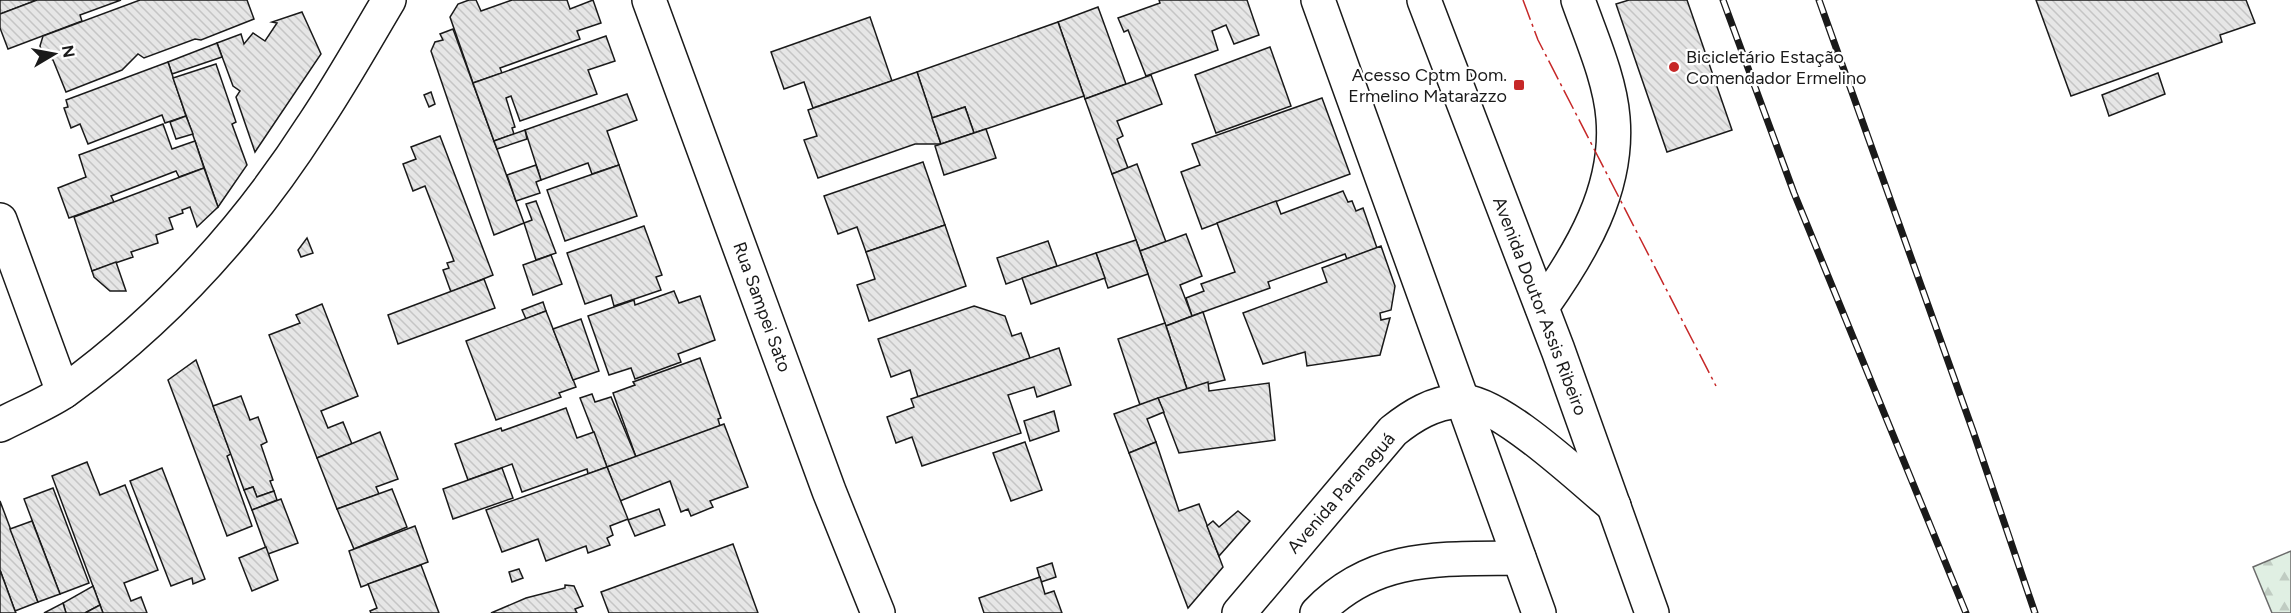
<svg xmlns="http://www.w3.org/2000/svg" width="2291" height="613" font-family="Figtree,sans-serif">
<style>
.forest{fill:url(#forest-firs);stroke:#6a6a6a;stroke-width:1.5}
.building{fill:url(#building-back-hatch);stroke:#1a1a1a;stroke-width:1.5}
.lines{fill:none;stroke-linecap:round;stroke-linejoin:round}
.minor-casing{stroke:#1a1a1a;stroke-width:36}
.major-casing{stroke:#1a1a1a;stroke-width:36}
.minor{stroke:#fff;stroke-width:33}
.major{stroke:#fff;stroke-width:33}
.rail-casing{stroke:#1a1a1a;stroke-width:7}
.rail{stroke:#fff;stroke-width:4.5;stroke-dasharray:14;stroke-linecap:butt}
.power{stroke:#c62828;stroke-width:1.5;stroke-dasharray:21 4.5 3 4.5;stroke-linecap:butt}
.poi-dot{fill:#c62828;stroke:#fff;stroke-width:2}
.labels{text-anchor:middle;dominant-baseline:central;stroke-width:4.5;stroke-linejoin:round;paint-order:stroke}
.poi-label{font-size:18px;fill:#1a1a1a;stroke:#fff;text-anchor:start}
.street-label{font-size:18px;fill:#1a1a1a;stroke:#fff}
</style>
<defs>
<pattern id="forest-firs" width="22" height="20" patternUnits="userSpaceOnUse" patternTransform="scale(1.5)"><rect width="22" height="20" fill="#e0efe3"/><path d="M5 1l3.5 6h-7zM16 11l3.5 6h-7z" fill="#c0ccc2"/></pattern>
<pattern id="building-back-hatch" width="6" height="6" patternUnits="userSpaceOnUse" patternTransform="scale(1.5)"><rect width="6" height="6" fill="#e6e6e6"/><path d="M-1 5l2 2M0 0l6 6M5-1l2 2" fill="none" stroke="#c5c5c5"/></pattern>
</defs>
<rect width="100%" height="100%" fill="#fff"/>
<path class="forest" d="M2291 551V613H2272L2253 567Z"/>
<g class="building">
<path d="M0 0H37L0 14Z"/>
<path d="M37 0H121L80 15 82 21 8 49 0 28V14Z"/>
<path d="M140 0H247L254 19 201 40 195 39 144 58 138 54 122 70 66 92 53 60 43 55 40 46 43 36Z"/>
<path d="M469 0H476L481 11 512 0H567L570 9 593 0 601 23 577 31 580 39 500 68 502 73 473 83 450 17 458 4Z"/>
<path d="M1159 0H1247L1259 35 1234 44 1226 25 1212 31 1218 50 1146 76 1128 30 1124 32 1118 18 1160 3Z"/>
<path d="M1629 0H1687L1732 130 1667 152 1616 4Z"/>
<path d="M2036 0H2246L2255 23 2220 35 2222 42 2071 96Z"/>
<path d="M1098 7 1126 84 1085 99 1058 22Z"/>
<path d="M302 12 321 54 255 152 236 97 240 91 233 86 217 43 241 34 244 44 253 33 265 41 277 23 272 22Z"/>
<path d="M870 17 892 81 813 108 804 82 784 89 771 52Z"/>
<path d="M1058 22 1084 96 974 133 965 107 932 118 917 72Z"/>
<path d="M453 29 524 223 494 235 431 51 435 42 443 40 440 34Z"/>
<path d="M606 36 615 61 588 70 597 94 520 121 511 96 506 98 515 127 512 128 514 134 494 141 473 83Z"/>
<path d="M217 43 222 57 172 74 168 62Z"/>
<path d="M1270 47 1291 106 1216 133 1195 75Z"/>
<path d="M168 62 186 116 165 123 162 115 88 144 80 124 71 128 64 108 68 107 66 100Z"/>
<path d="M216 64 236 122 232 124 247 165 218 207 173 78Z"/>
<path d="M917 72 941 144H915L818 178 804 140 817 136 808 110Z"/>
<path d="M2158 73 2165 94 2109 116 2102 95Z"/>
<path d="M1151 75 1162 104 1117 121 1123 136 1117 139 1128 168 1112 174 1085 99Z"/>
<path d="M431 92 435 104 429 107 424 95Z"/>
<path d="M627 94 637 120 607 131 619 165 592 174 588 163 541 180 525 130Z"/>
<path d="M1322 98 1350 174 1202 229 1181 172 1200 165 1192 144Z"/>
<path d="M965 107 974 133 941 144 932 118Z"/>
<path d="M186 116 193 134 176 139 170 122Z"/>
<path d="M163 124 172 149 195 141 204 168 179 177 176 171 111 196 114 202 69 218 58 188 86 177 79 155Z"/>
<path d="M986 129 996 158 944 175 935 146Z"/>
<path d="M525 130 527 139 497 149 494 141Z"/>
<path d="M440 136 493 275 451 292 443 270 449 268 447 263 454 261 425 186 413 191 403 164 416 159 411 147Z"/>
<path d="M923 162 945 225 866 252 857 227 838 234 824 196Z"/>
<path d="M1137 164 1166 242 1140 251 1112 174Z"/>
<path d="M536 165 541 180 536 182 540 193 516 201 507 175Z"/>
<path d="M619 165 637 216 565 241 547 190Z"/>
<path d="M204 168 218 207 197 227 190 207 182 210 183 213 169 218 173 229 156 235 158 243 131 252 133 257 92 271 74 217Z"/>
<path d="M1343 191 1348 202 1352 201 1356 211 1363 208 1377 248 1347 259 1345 254 1268 282 1270 288 1192 316 1186 298 1204 291 1201 284 1235 272 1217 223 1276 201 1281 214Z"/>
<path d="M536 201 556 253 536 260 524 223 532 220 526 204Z"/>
<path d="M945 225 966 286 869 321 857 285 875 279 866 252Z"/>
<path d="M644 226 662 275 656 277 661 290 614 306 611 295 585 304 567 253Z"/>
<path d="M1186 234 1202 276 1180 285 1192 316 1166 326 1140 251Z"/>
<path d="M307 238 313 253 301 257 298 250Z"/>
<path d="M1136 240 1148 274 1108 288 1096 253Z"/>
<path d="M1048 241 1057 266 1006 284 997 258Z"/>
<path d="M1381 246 1395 286 1391 310 1380 313 1381 320 1390 318 1380 355 1307 366 1305 352 1263 364 1243 313 1327 282 1322 268Z"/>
<path d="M1096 253 1105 278 1031 304 1022 278Z"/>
<path d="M551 255 562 284 533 295 523 265Z"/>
<path d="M116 262 126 291H110L94 277 92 271Z"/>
<path d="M484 279 495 308 398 344 388 315Z"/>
<path d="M674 291 679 303 700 296 715 340 678 354 681 362 635 379 631 368 609 375 588 316 634 300 635 305Z"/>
<path d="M543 302 546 311 526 319 522 310Z"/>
<path d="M322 304 358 396 321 411 328 428 343 422 352 444 317 458 269 335 300 323 296 315Z"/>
<path d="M974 306 1005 316 1012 336 1021 333 1030 358 918 397 910 370 891 377 878 339Z"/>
<path d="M546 311 576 387 559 393 561 397 496 420 466 341Z"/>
<path d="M1203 312 1225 380 1187 389 1166 326Z"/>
<path d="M581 319 599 371 573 380 553 329Z"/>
<path d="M1165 323 1187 389 1140 405 1118 339Z"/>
<path d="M1059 348 1071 385 1037 397 1034 387 1008 395 1021 433 922 466 912 437 896 443 887 417 914 407 911 399Z"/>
<path d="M700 358 721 418 718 419 720 426 636 457 613 393 635 385 633 382Z"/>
<path d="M196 360 231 454 227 456 252 526 227 536 168 380Z"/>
<path d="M1208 382 1209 391 1269 383 1275 440 1179 453 1158 398Z"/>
<path d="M592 394 595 402 611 397 636 457 607 467 580 398Z"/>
<path d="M241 396 250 420 258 417 267 442 261 445 273 480 270 481 274 491 257 497 253 487 244 490 213 406Z"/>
<path d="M1158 398 1164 412 1147 419 1156 442 1129 453 1114 414Z"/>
<path d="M566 408 577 438 594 432 607 467 588 474 587 469 522 492 512 464 468 480 455 444 501 428 502 431Z"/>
<path d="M1054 411 1059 431 1030 441 1024 421Z"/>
<path d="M724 424 748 487 710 501 713 507 691 516 688 509 681 512 670 481 620 501 607 467Z"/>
<path d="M380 432 398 479 376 487 379 494 337 509 317 458Z"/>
<path d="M1025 442 1042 490 1011 501 993 453Z"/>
<path d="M1156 442 1179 511 1199 504 1223 567 1188 608 1129 453Z"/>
<path d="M87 462 100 495 125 485 158 570 124 583 131 601 141 597 147 613H103L52 476Z"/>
<path d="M607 467 628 519 610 526 613 535 607 538 610 545 588 553 586 546 546 561 538 539 502 552 486 510Z"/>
<path d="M162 468 205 579 193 584 192 578 171 586 130 481Z"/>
<path d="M502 468 513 498 453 519 443 489Z"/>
<path d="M253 487 257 497 274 491 277 500 252 510 244 490Z"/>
<path d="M53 488 89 583 60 594 24 499Z"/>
<path d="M392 489 407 527 354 549 337 509Z"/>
<path d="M281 499 298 543 268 554 252 510Z"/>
<path d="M0 501 38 602 15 611 0 570Z"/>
<path d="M659 509 665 525 635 536 628 520Z"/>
<path d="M1238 511 1250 521 1219 556 1207 526 1213 521 1219 527Z"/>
<path d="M32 521 60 594 38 602 10 529Z"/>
<path d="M415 526 428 562 361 587 349 551Z"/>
<path d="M733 544 758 613H609L601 592Z"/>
<path d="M266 547 278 580 252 591 239 558Z"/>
<path d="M1052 563 1056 577 1041 582 1037 568Z"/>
<path d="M421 565 439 613H371L370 611 377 608 368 584Z"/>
<path d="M519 569 523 578 512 582 509 572Z"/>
<path d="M0 570 15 611 16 613H0Z"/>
<path d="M1040 577 1045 594 1054 591 1062 613H984L979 598Z"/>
<path d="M565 585 574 586 583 606 575 609 577 613H491L526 598 565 588Z"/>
<path d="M93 586 100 605 85 613H66L63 603Z"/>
<path d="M63 603 66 613H44Z"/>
<path d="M100 605 103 613H85Z"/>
</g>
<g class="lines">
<defs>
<g id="minor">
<path d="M649 0 829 491 878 613"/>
<path d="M0 220 63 392"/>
<path d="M0 425C21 414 46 404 65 391 164 319 247 228 313 125 340 85 364 42 389 0"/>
</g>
<g id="major">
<path d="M1318 0 1539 613"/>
<path d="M1424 0 1558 350 1652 613"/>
<path d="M1542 307C1581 252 1619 189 1613 118 1610 79 1591 37 1578 0"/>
<path d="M1239 613 1393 431C1413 415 1433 403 1459 401 1497 398 1583 481 1614 506"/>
<path d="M1317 613C1374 553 1443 559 1519 558"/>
</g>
</defs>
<use href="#minor" class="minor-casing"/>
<use href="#major" class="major-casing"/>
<use href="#minor" class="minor"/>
<use href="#major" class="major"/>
<defs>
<g id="rail">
<path d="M1723 0 1794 193 1966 613"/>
<path d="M1819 0 1973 431 2035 613"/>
</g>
</defs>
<use href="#rail" class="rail-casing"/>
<use href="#rail" class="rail"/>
<path class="power" d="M1523 0 1538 40 1716 386"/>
</g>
<g class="poi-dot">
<circle cx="1674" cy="67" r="6"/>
<rect x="1513" y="79" width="12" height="12" rx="3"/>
</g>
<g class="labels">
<g class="poi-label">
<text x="1686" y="57">Bicicletário Estação<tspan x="1686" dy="21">Comendador Ermelino</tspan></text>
<text x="1507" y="75" text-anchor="end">Acesso Cptm Dom.<tspan x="1507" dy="21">Ermelino Matarazzo</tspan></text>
</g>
<g class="street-label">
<text transform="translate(1540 306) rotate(69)">Avenida Doutor Assis Ribeiro</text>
<text transform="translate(762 307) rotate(70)">Rua Sampei Sato</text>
<text transform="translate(1341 493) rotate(-49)">Avenida Paranaguá</text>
</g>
</g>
<g transform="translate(54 54) rotate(80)" stroke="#ffffff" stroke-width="4.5" paint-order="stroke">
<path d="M0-4.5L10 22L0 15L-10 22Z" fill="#1a1a1a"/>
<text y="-9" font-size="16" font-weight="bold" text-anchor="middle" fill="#1a1a1a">N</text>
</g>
</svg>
